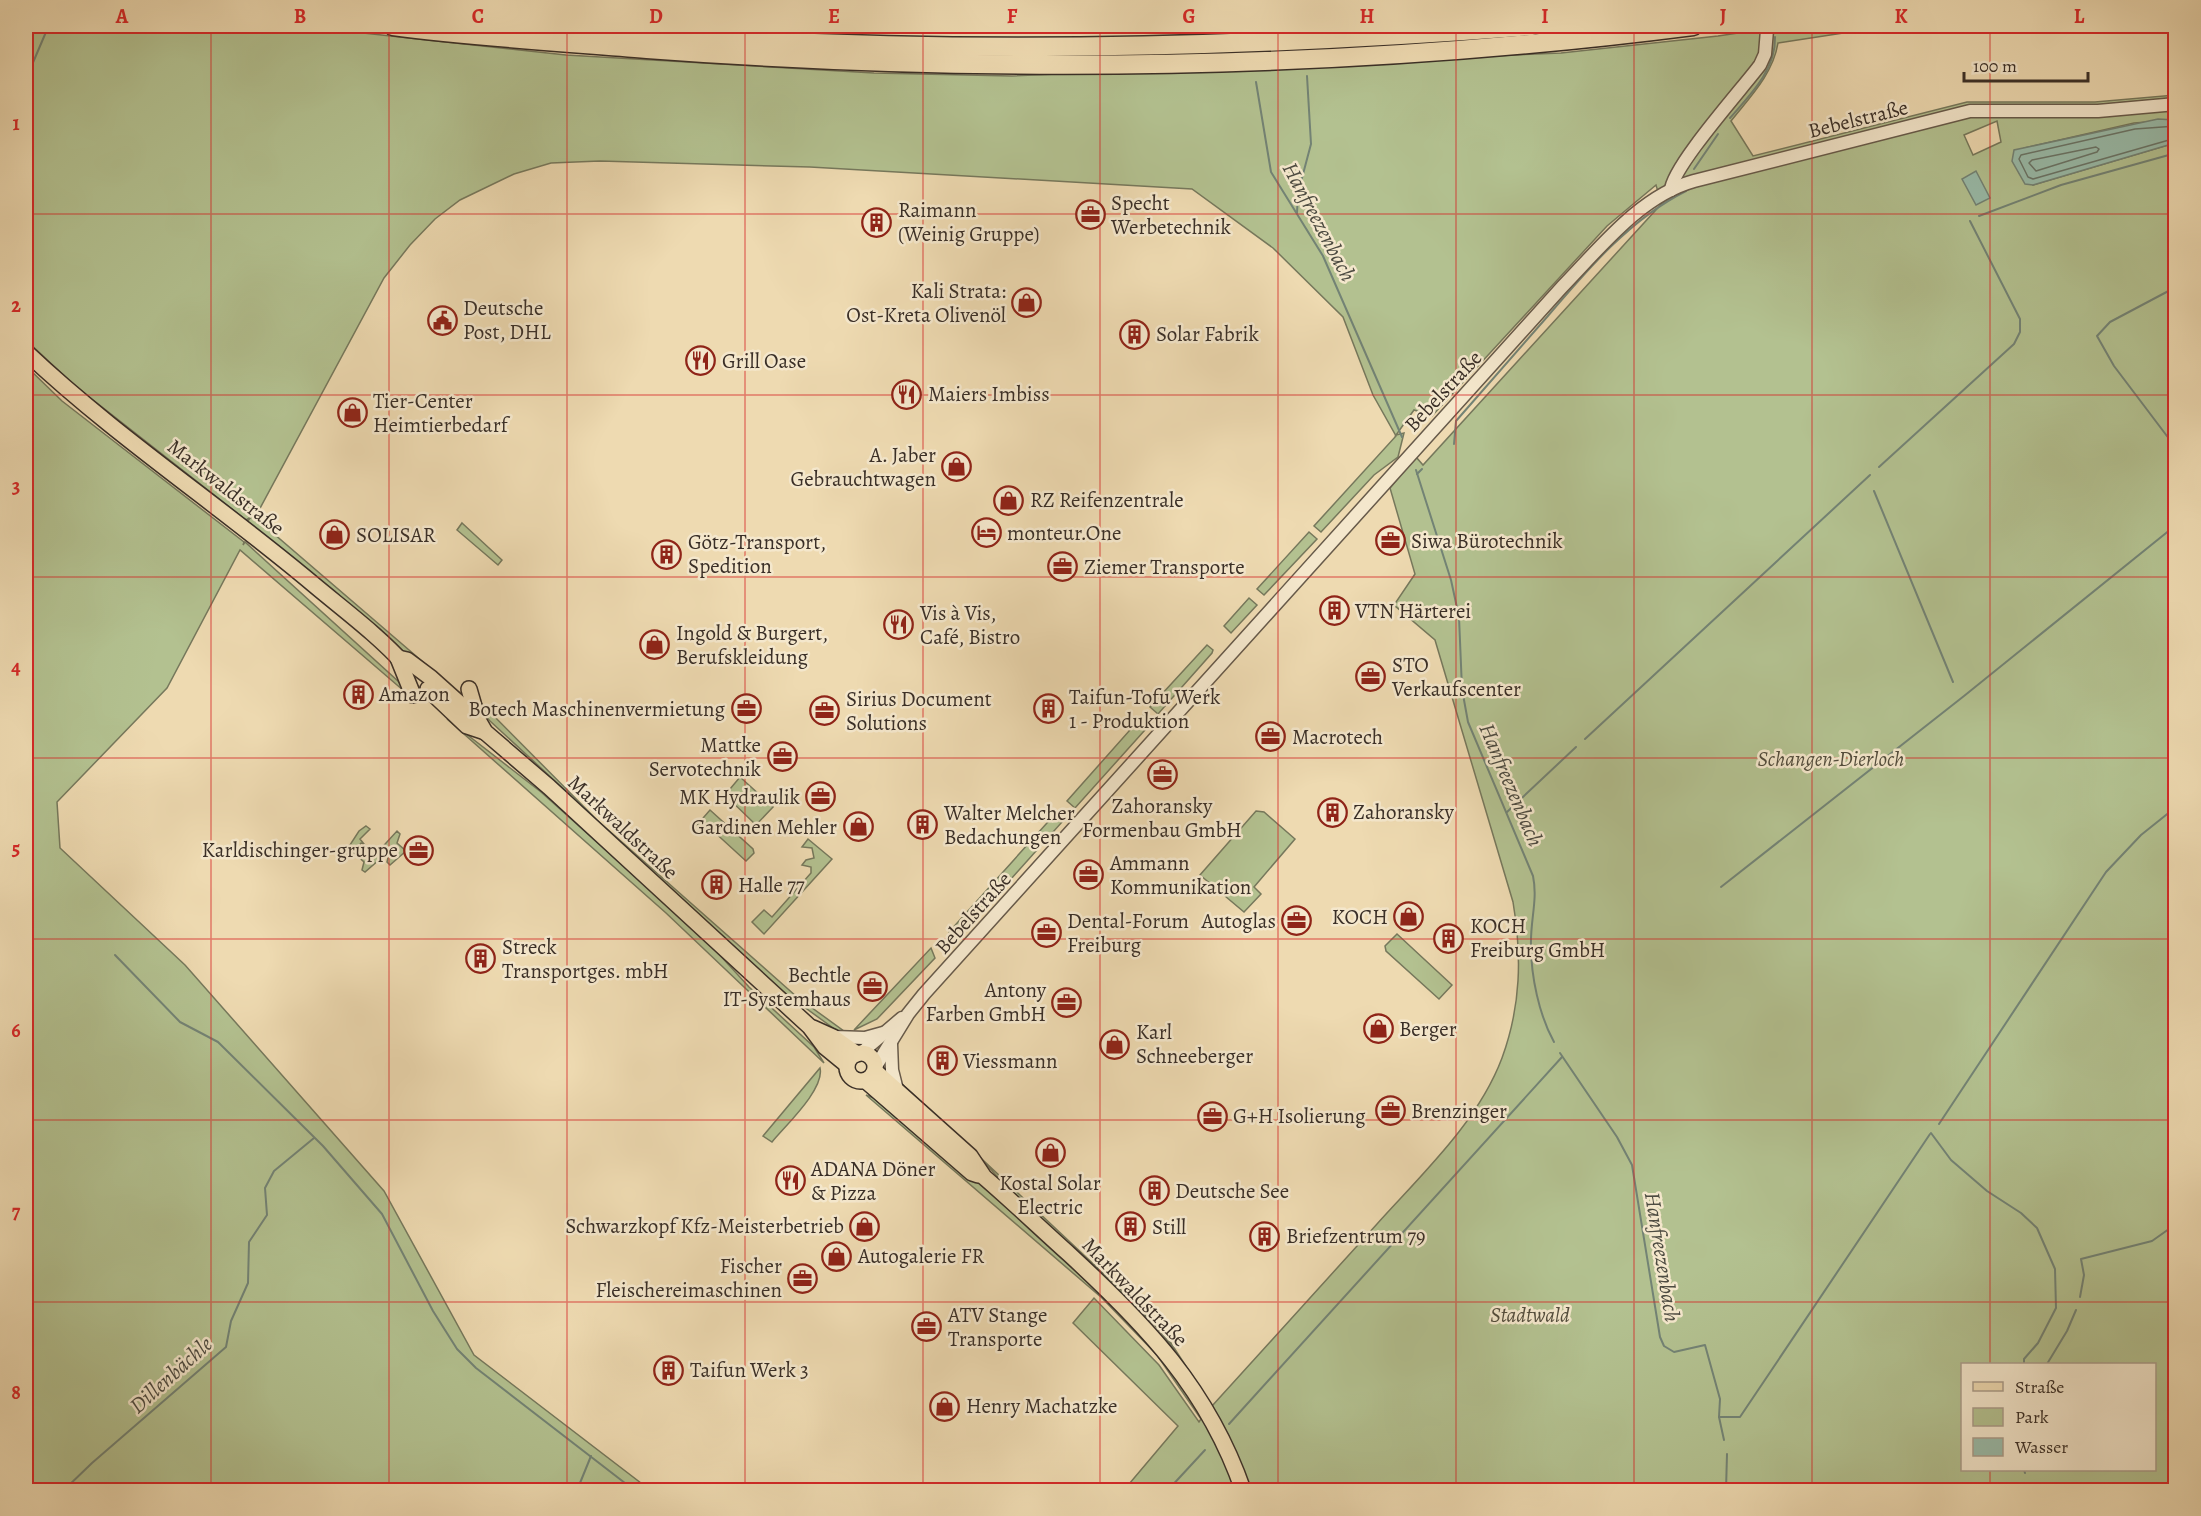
<svg xmlns="http://www.w3.org/2000/svg" width="2201" height="1516" font-family="Alegreya,serif">
<style>
.green{fill:#b3c190;stroke:#76785c;stroke-width:1.5;fill-rule:evenodd}
.water{fill:#99bba9;stroke:#738375;stroke-width:1.5}
.lines{fill:none;stroke-linecap:round;stroke-linejoin:round}
.shore{stroke:#6a7568;stroke-width:1.5}
.stream{stroke:#738375;stroke-width:2}
.minor-casing{stroke:#675a4a;stroke-width:15}
.major-casing{stroke:#3a2f27;stroke-width:18}
.highway-casing{stroke:#3a2f27;stroke-width:21}
.minor{stroke:#f4e7cc;stroke-width:12}
.major{stroke:#eedab1;stroke-width:15}
.highway{stroke:#eedab1;stroke-width:18}
.rail{stroke:#3a2f27;stroke-width:2;stroke-dasharray:10 10;stroke-linecap:butt}
.grid{fill:none;stroke:#d62828;stroke-width:1.5;stroke-opacity:0.55}
.labels{text-anchor:middle;dominant-baseline:central;stroke-width:5;stroke-linejoin:round;paint-order:stroke}
.street-label{font-size:21px;fill:#3a2f27;stroke:#f4e7cc}
.poi-label{font-size:21px;fill:#3a2f27;stroke:#f4e7cc;text-anchor:start}
.park-label{font-size:21px;font-style:italic;fill:#524c3c;stroke:#f4e7cc}
.water-label{font-size:22px;font-style:italic;fill:#4d4b41;stroke:#f4e7cc}
.neatline{fill:none;stroke:#d62828;stroke-width:2}
.grid-label{font-size:20px;text-anchor:middle;font-weight:bold;fill:#d62828}
</style>
<rect width="100%" height="100%" fill="#eedab1"/>
<filter id="stains"><feTurbulence type="fractalNoise" baseFrequency=".00333" numOctaves="4"/><feColorMatrix values="0 0 0 0 .2 0 0 0 0 .09 0 0 0 0 .02 0 0 0 .5 -.17"/></filter>
<radialGradient id="worn" r=".72"><stop offset=".6" stop-color="#630" stop-opacity="0"/><stop offset="1" stop-color="#630" stop-opacity=".3"/></radialGradient>
<g class="green">
<path d="M36 26H299L566 55 874 73 1012 76 1561 53 1718 36 1785 26H1889L1778 43C1773 74 1750 97 1731 121L1753 156 1967 102H2095L2175 95V120L2134 123 2024 148 2033 185 2175 143V1490H1124L1178 1426 1073 1323 1094 1298 1159 1365 1199 1422 1201 1419 1157 1355 1102 1298 866 1095 874 1098 969 1175 1179 1358C1165 1335 1148 1314 1124 1300L1034 1218 987 1165 905 1092 901 1083 1138 1306 1165 1334 1212 1406C1267 1345 1322 1284 1377 1224 1422 1174 1478 1122 1502 1058 1521 1006 1522 956 1513 902L1435 640 1394 605 1415 574 1390 488 1416 457 1423 465 1664 201 1661 202 1656 185 1607 226 1432 416 1414 410 1396 435 1404 433 1398 457 1374 475 1321 532 1314 526 1396 436 1373 395 1343 317 1273 248 1192 189 810 167 600 161 551 163 514 174 460 200 435 219 410 245 384 278 258 512 253 516 430 668 410 657 247 522 251 517 246 520 74 385 26 340V51ZM1997 121 2001 142 1973 155 1964 135ZM1962 1364H2154V1470H1962Z"/>
<path d="M805 26H1354L1177 32 947 31Z"/>
<path d="M26 366 62 401 244 542 243 545 245 542 399 682 404 691 240 550 167 688 57 802 60 848 185 965 384 1191 474 1355 650 1490H26Z"/>
<path d="M462 523 502 560 498 565 457 530Z"/>
<path d="M1309 532 1317 539 1264 595 1257 589Z"/>
<path d="M1249 598 1257 605 1231 633 1224 626Z"/>
<path d="M1207 645 1213 650 1212 653 1158 714 1150 707Z"/>
<path d="M478 700 597 820 797 997 844 1031 851 1032 840 1033 767 980 597 828 568 793 490 721 478 708Z"/>
<path d="M1145 713 1153 721 1075 808 1067 801Z"/>
<path d="M447 719 541 792 706 940 749 987 814 1047 824 1063 666 913Z"/>
<path d="M740 777 773 807 756 825 725 795Z"/>
<path d="M710 810 753 849 754 853 746 861 711 829 707 834 697 825Z"/>
<path d="M1256 811 1264 812 1295 839 1254 887 1261 894 1244 912 1200 875Z"/>
<path d="M1056 813 1062 822 959 937 949 932Z"/>
<path d="M366 826 370 829 360 839 364 844 361 843 356 849 367 858 371 850 376 854 397 831 400 834 397 843 406 851 390 865 387 862 389 853H387L365 872 362 870 364 862 353 852 348 857 346 851 359 831Z"/>
<path d="M808 839 832 859 764 934 752 922 764 910 772 917 811 873V867L802 865 806 860 814 858 812 848 802 847Z"/>
<path d="M1397 934 1452 985 1439 999 1386 951 1385 946Z"/>
<path d="M931 948 935 958 877 1019 854 1030Z"/>
<path d="M820 1068C825 1089 785 1126 772 1142L763 1136Z"/>
</g>
<g class="water">
<path d="M2158 119 2175 120V143L2033 185 2025 184 2012 161 2014 150Z"/>
<path d="M1976 171 1990 198 1976 205 1962 179Z"/>
</g>
<g class="lines">
<g class="shore">
<path d="M2176 126 2135 129 2021 155 2019 159 2028 177 2033 179 2176 138"/>
<path d="M2096 147 2099 149 2097 152 2036 171 2029 163 2032 160Z"/>
</g>
<g class="stream">
<path d="M26 79 46 32"/>
<path d="M1256 82 1271 172 1323 256 1402 437"/>
<path d="M1730 118C1750 95 1776 70 1775 37"/>
<path d="M1694 169 1718 134"/>
<path d="M1297 213 1298 193 1311 144 1307 76"/>
<path d="M1979 216 2061 185 2176 153"/>
<path d="M2176 287 2110 322 2097 336 2114 366 2176 448"/>
<path d="M1454 444 1456 421C1487 386 1517 351 1547 317 1587 270 1630 219 1686 191"/>
<path d="M1879 467 2014 344 2020 332V319L1970 221"/>
<path d="M1416 470 1451 580 1459 617 1462 689 1468 722 1533 876C1538 900 1530 921 1531 946 1531 976 1539 1015 1554 1042"/>
<path d="M1417 474 1422 469"/>
<path d="M1874 491 1953 682"/>
<path d="M1585 739 1870 475"/>
<path d="M1507 812 1576 747"/>
<path d="M1721 887 1964 696 2176 525"/>
<path d="M115 955 180 1022 218 1042 323 1146 382 1214 433 1311 457 1349 476 1368 634 1490"/>
<path d="M1560 1053 1617 1137 1632 1165 1660 1337 1664 1346 1674 1352 1705 1345 1720 1399 1719 1417 1724 1440"/>
<path d="M1939 1124 2106 872 2141 835 2176 807"/>
<path d="M1931 1133 1951 1160 1987 1191 2021 1213 2037 1228 2055 1269 2056 1308 2038 1343 2024 1359V1364"/>
<path d="M2080 1297 2084 1275 2081 1259 2152 1241 2176 1224"/>
<path d="M2047 1364 2067 1331 2076 1310"/>
<path d="M1719 1417H1740L1930 1134"/>
<path d="M1229 1424 1562 1057"/>
<path d="M2024 1470 2025 1473"/>
<path d="M2027 1488V1490"/>
<path d="M64 1490 92 1463 226 1347 231 1321 248 1283 249 1242 267 1215 265 1188 274 1171 314 1138"/>
<path d="M571 1490 580 1483 591 1456"/>
<path d="M1168 1490 1205 1450"/>
<path d="M1726 1490 1727 1454"/>
</g>
<defs>
<g id="minor">
<path d="M1671 190C1672 167 1742 89 1760 65L1765 54 1767 30"/>
<path d="M834 1037 865 1038 883 1033"/>
<path d="M891 1044 892 1070 897 1090"/>
<path d="M861 1053 902 1018"/>
<path d="M876 1066 908 1014 924 994 1562 287C1600 248 1640 196 1694 181L1970 111H2098L2176 104"/>
</g>
<g id="major">
<path d="M26 352C115 436 219 505 313 584 344 610 378 635 405 665"/>
<path d="M398 658 407 660 431 678 478 720 485 732 549 787 810 1027 825 1047 847 1065"/>
<path d="M398 658 413 695"/>
<path d="M428 689 467 726 485 732"/>
<path d="M469 689 478 720"/>
<path d="M813 1028 833 1037 857 1054"/>
<circle cx="861" cy="1067" r="14"/>
<path d="M875 1071 970 1156 984 1177C1013 1202 1041 1229 1069 1254 1146 1325 1208 1389 1243 1490"/>
<path d="M866 1081 972 1173 978 1175"/>
</g>
<g id="highway">
<path d="M393 26C477 37 562 42 647 49 992 75 1350 70 1693 26"/>
<path d="M557 26C881 57 1208 51 1532 26"/>
</g>
</defs>
<use href="#minor" class="minor-casing"/>
<use href="#major" class="major-casing"/>
<use href="#highway" class="highway-casing"/>
<use href="#minor" class="minor"/>
<use href="#major" class="major"/>
<use href="#highway" class="highway"/>
<path class="rail" d="M26 42 32 26"/>
</g>
<path class="grid" d="M211 26V1490M389 26V1490M567 26V1490M745 26V1490M923 26V1490M1100 26V1490M1278 26V1490M1456 26V1490M1634 26V1490M1812 26V1490M1990 26V1364M26 214H2176M26 395H2176M26 577H2176M26 758H2176M26 939H2176M26 1120H2176M26 1302H2176M1990 1470V1490"/>
<defs>
<symbol id="office-ring" viewBox="-11 -11 22 22"><circle r="9.5" fill="#f4e7cc" stroke="#8f2418" stroke-width="1.5"/><path d="M-6-3h4V-5.5h4V-3h4V5H-6ZM-1-4.5V-3h2v-1.5ZM-6 0V1H6V0Z" fill="#8f2418"/></symbol>
<symbol id="building-ring" viewBox="-11 -11 22 22"><circle r="9.5" fill="#f4e7cc" stroke="#8f2418" stroke-width="1.5"/><path d="M-4-6H4V6H1V3H-1V6H-4ZM-2.5-4.3h1.7v1.8h-1.7ZM.8-4.3h1.7v1.8H.8ZM-2.5-1h1.7V.8h-1.7ZM.8-1h1.7V.8H.8Z" fill="#8f2418"/></symbol>
<symbol id="shop-ring" viewBox="-11 -11 22 22"><circle r="9.5" fill="#f4e7cc" stroke="#8f2418" stroke-width="1.5"/><path d="M-5-2.5h2.3a2.7 3.5 0 0 1 5.4 0H5L5.5 6h-11ZM-1.5-2.5h3a1.5 2.3 0 0 0-3 0Z" fill="#8f2418"/></symbol>
<symbol id="civic-ring" viewBox="-11 -11 22 22"><circle r="9.5" fill="#f4e7cc" stroke="#8f2418" stroke-width="1.5"/><path d="M-.6-6.5H3V-4.5H.6V-3L4-1V1h2V6H-6V1h2V-1L-.6-3ZM-1.2 2.5V6h2.4V2.5Z" fill="#8f2418"/></symbol>
<symbol id="restaurant-ring" viewBox="-11 -11 22 22"><circle r="9.5" fill="#f4e7cc" stroke="#8f2418" stroke-width="1.5"/><path d="M-5-6h1v4h1v-4h1v4h1v-4h1v5L-1.5 .5V6h-2V.5L-5-1ZM5-6V6H3V1.5H1.5Q1.5-4 5-6Z" fill="#8f2418"/></symbol>
<symbol id="hotel-ring" viewBox="-11 -11 22 22"><circle r="9.5" fill="#f4e7cc" stroke="#8f2418" stroke-width="1.5"/><path d="M-6-4.5h1.5V1H6V5H4.5V3h-9V5H-6ZM-4 0a1.8 1.8 0 1 1 3.6 0ZM.5 0V-2.5h3Q6-2.5 6 0Z" fill="#8f2418"/></symbol>
</defs>
<g fill-rule="evenodd">
<use href="#office-ring" x="1074" y="198" width="33" height="33"/>
<use href="#building-ring" x="860" y="206" width="33" height="33"/>
<use href="#shop-ring" x="1010" y="286" width="33" height="33"/>
<use href="#civic-ring" x="426" y="304" width="33" height="33"/>
<use href="#building-ring" x="1118" y="318" width="33" height="33"/>
<use href="#restaurant-ring" x="684" y="344" width="33" height="33"/>
<use href="#restaurant-ring" x="890" y="378" width="33" height="33"/>
<use href="#shop-ring" x="336" y="396" width="33" height="33"/>
<use href="#shop-ring" x="940" y="450" width="33" height="33"/>
<use href="#shop-ring" x="992" y="484" width="33" height="33"/>
<use href="#hotel-ring" x="970" y="516" width="33" height="33"/>
<use href="#shop-ring" x="318" y="518" width="33" height="33"/>
<use href="#office-ring" x="1374" y="524" width="33" height="33"/>
<use href="#building-ring" x="650" y="538" width="33" height="33"/>
<use href="#office-ring" x="1046" y="550" width="33" height="33"/>
<use href="#building-ring" x="1318" y="594" width="33" height="33"/>
<use href="#restaurant-ring" x="882" y="608" width="33" height="33"/>
<use href="#shop-ring" x="638" y="628" width="33" height="33"/>
<use href="#office-ring" x="1354" y="660" width="33" height="33"/>
<use href="#building-ring" x="342" y="678" width="33" height="33"/>
<use href="#office-ring" x="730" y="692" width="33" height="33"/>
<use href="#building-ring" x="1032" y="692" width="33" height="33"/>
<use href="#office-ring" x="808" y="694" width="33" height="33"/>
<use href="#office-ring" x="1254" y="720" width="33" height="33"/>
<use href="#office-ring" x="766" y="740" width="33" height="33"/>
<use href="#office-ring" x="1146" y="758" width="33" height="33"/>
<use href="#office-ring" x="804" y="780" width="33" height="33"/>
<use href="#building-ring" x="1316" y="796" width="33" height="33"/>
<use href="#building-ring" x="906" y="808" width="33" height="33"/>
<use href="#shop-ring" x="842" y="810" width="33" height="33"/>
<use href="#office-ring" x="402" y="834" width="33" height="33"/>
<use href="#office-ring" x="1072" y="858" width="33" height="33"/>
<use href="#building-ring" x="700" y="868" width="33" height="33"/>
<use href="#shop-ring" x="1392" y="900" width="33" height="33"/>
<use href="#office-ring" x="1280" y="904" width="33" height="33"/>
<use href="#office-ring" x="1030" y="916" width="33" height="33"/>
<use href="#building-ring" x="1432" y="922" width="33" height="33"/>
<use href="#building-ring" x="464" y="942" width="33" height="33"/>
<use href="#office-ring" x="856" y="970" width="33" height="33"/>
<use href="#office-ring" x="1050" y="986" width="33" height="33"/>
<use href="#shop-ring" x="1362" y="1012" width="33" height="33"/>
<use href="#shop-ring" x="1098" y="1028" width="33" height="33"/>
<use href="#building-ring" x="926" y="1044" width="33" height="33"/>
<use href="#office-ring" x="1374" y="1094" width="33" height="33"/>
<use href="#office-ring" x="1196" y="1100" width="33" height="33"/>
<use href="#shop-ring" x="1034" y="1136" width="33" height="33"/>
<use href="#restaurant-ring" x="774" y="1164" width="33" height="33"/>
<use href="#building-ring" x="1138" y="1174" width="33" height="33"/>
<use href="#shop-ring" x="848" y="1210" width="33" height="33"/>
<use href="#building-ring" x="1114" y="1210" width="33" height="33"/>
<use href="#building-ring" x="1248" y="1220" width="33" height="33"/>
<use href="#shop-ring" x="820" y="1240" width="33" height="33"/>
<use href="#office-ring" x="786" y="1262" width="33" height="33"/>
<use href="#office-ring" x="910" y="1310" width="33" height="33"/>
<use href="#building-ring" x="652" y="1354" width="33" height="33"/>
<use href="#shop-ring" x="928" y="1390" width="33" height="33"/>
</g>
<g class="labels">
<g class="street-label">
<text transform="translate(1858 119) rotate(-14)">Bebelstraße</text>
<text transform="translate(1443 391) rotate(-47)">Bebelstraße</text>
<text transform="translate(226 487) rotate(38)">Markwaldstraße</text>
<text transform="translate(623 827) rotate(43)">Markwaldstraße</text>
<text transform="translate(973 913) rotate(-48)">Bebelstraße</text>
<text transform="translate(1135 1292) rotate(46)">Markwaldstraße</text>
</g>
<g class="poi-label">
<text x="1111" y="203">Specht<tspan x="1111" dy="24">Werbetechnik</tspan></text>
<text x="898" y="210">Raimann<tspan x="898" dy="24">(Weinig Gruppe)</tspan></text>
<text x="1006" y="291" text-anchor="end">Kali Strata:<tspan x="1006" dy="24">Ost-Kreta Olivenöl</tspan></text>
<text x="463" y="308">Deutsche<tspan x="463" dy="24">Post, DHL</tspan></text>
<text x="1156" y="334">Solar Fabrik</text>
<text x="722" y="361">Grill Oase</text>
<text x="928" y="394">Maiers Imbiss</text>
<text x="373" y="401">Tier-Center<tspan x="373" dy="24">Heimtierbedarf</tspan></text>
<text x="936" y="455" text-anchor="end">A. Jaber<tspan x="936" dy="24">Gebrauchtwagen</tspan></text>
<text x="1030" y="500">RZ Reifenzentrale</text>
<text x="1007" y="533">monteur.One</text>
<text x="356" y="535">SOLISAR</text>
<text x="1411" y="541">Siwa Bürotechnik</text>
<text x="688" y="542">Götz-Transport,<tspan x="688" dy="24">Spedition</tspan></text>
<text x="1084" y="567">Ziemer Transporte</text>
<text x="1355" y="611">VTN Härterei</text>
<text x="920" y="613">Vis à Vis,<tspan x="920" dy="24">Café, Bistro</tspan></text>
<text x="676" y="633">Ingold &amp; Burgert,<tspan x="676" dy="24">Berufskleidung</tspan></text>
<text x="1392" y="665">STO<tspan x="1392" dy="24">Verkaufscenter</tspan></text>
<text x="379" y="694">Amazon</text>
<text x="1069" y="697">Taifun-Tofu Werk<tspan x="1069" dy="24">1 - Produktion</tspan></text>
<text x="846" y="699">Sirius Document<tspan x="846" dy="24">Solutions</tspan></text>
<text x="725" y="709" text-anchor="end">Botech Maschinenvermietung</text>
<text x="1292" y="737">Macrotech</text>
<text x="761" y="745" text-anchor="end">Mattke<tspan x="761" dy="24">Servotechnik</tspan></text>
<text x="800" y="797" text-anchor="end">MK Hydraulik</text>
<text x="1162" y="806" text-anchor="middle">Zahoransky<tspan x="1162" dy="24">Formenbau GmbH</tspan></text>
<text x="1353" y="812">Zahoransky</text>
<text x="944" y="813">Walter Melcher<tspan x="944" dy="24">Bedachungen</tspan></text>
<text x="837" y="827" text-anchor="end">Gardinen Mehler</text>
<text x="398" y="850" text-anchor="end">Karldischinger-gruppe</text>
<text x="1110" y="863">Ammann<tspan x="1110" dy="24">Kommunikation</tspan></text>
<text x="738" y="885">Halle 77</text>
<text x="1388" y="917" text-anchor="end">KOCH</text>
<text x="1067" y="921">Dental-Forum<tspan x="1067" dy="24">Freiburg</tspan></text>
<text x="1276" y="921" text-anchor="end">Autoglas</text>
<text x="1470" y="926">KOCH<tspan x="1470" dy="24">Freiburg GmbH</tspan></text>
<text x="502" y="947">Streck<tspan x="502" dy="24">Transportges. mbH</tspan></text>
<text x="851" y="975" text-anchor="end">Bechtle<tspan x="851" dy="24">IT-Systemhaus</tspan></text>
<text x="1046" y="990" text-anchor="end">Antony<tspan x="1046" dy="24">Farben GmbH</tspan></text>
<text x="1399" y="1029">Berger</text>
<text x="1136" y="1032">Karl<tspan x="1136" dy="24">Schneeberger</tspan></text>
<text x="963" y="1061">Viessmann</text>
<text x="1411" y="1111">Brenzinger</text>
<text x="1233" y="1116">G+H Isolierung</text>
<text x="811" y="1169">ADANA Döner<tspan x="811" dy="24">&amp; Pizza</tspan></text>
<text x="1050" y="1183" text-anchor="middle">Kostal Solar<tspan x="1050" dy="24">Electric</tspan></text>
<text x="1175" y="1191">Deutsche See</text>
<text x="844" y="1226" text-anchor="end">Schwarzkopf Kfz-Meisterbetrieb</text>
<text x="1152" y="1227">Still</text>
<text x="1286" y="1236">Briefzentrum 79</text>
<text x="858" y="1256">Autogalerie FR</text>
<text x="782" y="1266" text-anchor="end">Fischer<tspan x="782" dy="24">Fleischereimaschinen</tspan></text>
<text x="948" y="1315">ATV Stange<tspan x="948" dy="24">Transporte</tspan></text>
<text x="690" y="1370">Taifun Werk 3</text>
<text x="966" y="1406">Henry Machatzke</text>
</g>
<g class="park-label">
<text x="1831" y="759">Schangen-Dierloch</text>
<text x="1530" y="1315">Stadtwald</text>
</g>
<g class="water-label">
<text transform="translate(1319 222) rotate(62)">Hanfreezenbach</text>
<text transform="translate(1511 785) rotate(67)">Hanfreezenbach</text>
<text transform="translate(1662 1257) rotate(81)">Hanfreezenbach</text>
<text transform="translate(171 1375) rotate(-42)">Dillenbächle</text>
</g>
</g>
<rect width="2201" height="1516" fill="none" stroke="#eedab1" stroke-width="66"/>
<rect x="1961" y="1363" width="195" height="108" fill="#f4e7cc" stroke="#aa9d8a" stroke-width="1.5"/>
<rect x="1973" y="1382" width="30" height="9" fill="#eedab1" stroke="#aa9d8a" stroke-width="1.5"/>
<text x="2015" y="1393" font-size="18" fill="#3a2f27">Straße</text>
<rect x="1973" y="1408" width="30" height="18" fill="#b3c190" stroke="#aa9d8a" stroke-width="1.5"/>
<text x="2015" y="1423" font-size="18" fill="#3a2f27">Park</text>
<rect x="1973" y="1438" width="30" height="18" fill="#99bba9" stroke="#aa9d8a" stroke-width="1.5"/>
<text x="2015" y="1453" font-size="18" fill="#3a2f27">Wasser</text>
<path d="M1964 72v9h124v-9" fill="none" stroke="#3a2f27" stroke-width="3"/>
<text x="1973" y="72" font-size="18" fill="#3a2f27" stroke="#f4e7cc" stroke-width="4.5" paint-order="stroke">100 m</text>
<rect x="33" y="33" width="2135" height="1450" class="neatline"/>
<g class="grid-label">
<text x="122" y="23">A</text>
<text x="300" y="23">B</text>
<text x="478" y="23">C</text>
<text x="656" y="23">D</text>
<text x="834" y="23">E</text>
<text x="1012" y="23">F</text>
<text x="1189" y="23">G</text>
<text x="1367" y="23">H</text>
<text x="1545" y="23">I</text>
<text x="1723" y="23">J</text>
<text x="1901" y="23">K</text>
<text x="2079" y="23">L</text>
<text x="16" y="130">1</text>
<text x="16" y="312">2</text>
<text x="16" y="493">3</text>
<text x="16" y="674">4</text>
<text x="16" y="855">5</text>
<text x="16" y="1037">6</text>
<text x="16" y="1218">7</text>
<text x="16" y="1399">8</text>
</g>
<rect width="100%" height="100%" filter="url(#stains)"/>
<rect width="100%" height="100%" fill="url(#worn)"/>
</svg>
